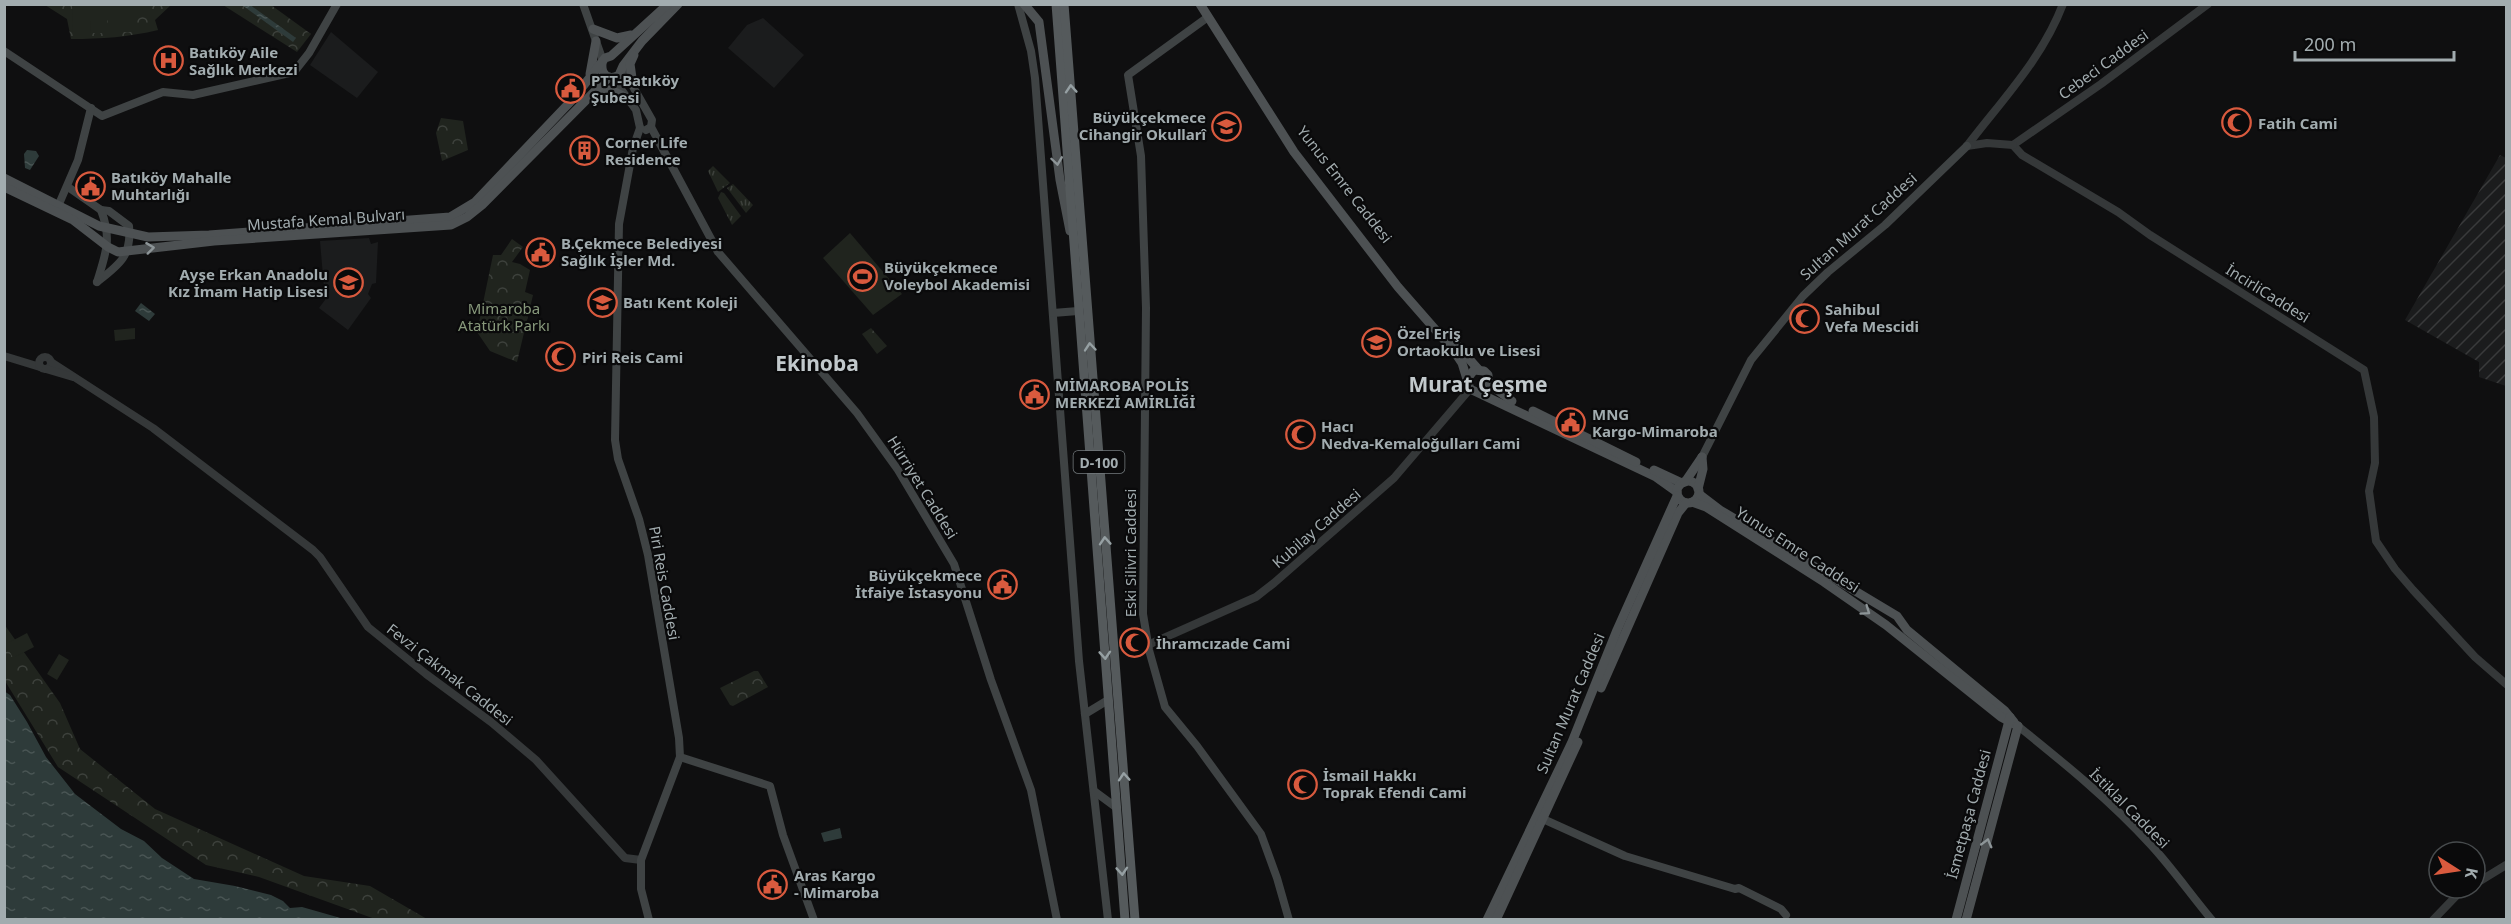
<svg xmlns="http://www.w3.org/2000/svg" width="2511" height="924" font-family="'Noto Sans',sans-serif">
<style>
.built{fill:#1b1c1d}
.industrial{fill:url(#industrial-furrows)}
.grass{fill:url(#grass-tufts)}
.park{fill:url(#park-crowns)}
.pitch{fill:#20241e}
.water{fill:url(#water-ripples)}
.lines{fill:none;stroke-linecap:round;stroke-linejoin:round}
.tertiary{stroke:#353839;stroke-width:8}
.secondary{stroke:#3f4344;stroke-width:8}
.primary{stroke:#4d5153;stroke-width:9}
.trunk{stroke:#555a5c;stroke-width:9}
.oneway{stroke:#96a0a3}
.oneway2{stroke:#8d9598}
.labels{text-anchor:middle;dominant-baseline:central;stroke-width:4.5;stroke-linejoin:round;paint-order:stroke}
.shield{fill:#0a0a0b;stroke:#747b7e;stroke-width:1.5}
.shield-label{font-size:14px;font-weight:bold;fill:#a2acaf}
.poi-label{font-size:15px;font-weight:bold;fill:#a2acaf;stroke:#0a0a0b;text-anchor:start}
.street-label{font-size:15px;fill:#a2acaf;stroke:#0a0a0b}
.park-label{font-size:15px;fill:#87987b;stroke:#0a0a0b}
.district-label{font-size:21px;font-weight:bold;fill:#c2c9cc;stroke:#0a0a0b}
</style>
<defs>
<pattern id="industrial-furrows" width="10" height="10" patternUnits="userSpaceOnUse" patternTransform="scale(1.5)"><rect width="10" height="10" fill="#1b1c1d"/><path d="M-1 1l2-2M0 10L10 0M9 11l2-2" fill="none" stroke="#393a3b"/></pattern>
<pattern id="grass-tufts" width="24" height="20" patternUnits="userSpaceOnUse" patternTransform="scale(1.5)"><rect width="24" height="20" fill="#20241e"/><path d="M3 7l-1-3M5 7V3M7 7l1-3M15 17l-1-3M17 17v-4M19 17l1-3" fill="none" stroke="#3d413c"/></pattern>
<pattern id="park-crowns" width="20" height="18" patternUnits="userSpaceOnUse" patternTransform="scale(1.5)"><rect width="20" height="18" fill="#20241e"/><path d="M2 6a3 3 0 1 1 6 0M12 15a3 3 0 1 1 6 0" fill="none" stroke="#3d413c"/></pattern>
<pattern id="water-ripples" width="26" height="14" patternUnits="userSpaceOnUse" patternTransform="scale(1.5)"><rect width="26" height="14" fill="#2e3b3a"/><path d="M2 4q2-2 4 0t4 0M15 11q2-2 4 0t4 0" fill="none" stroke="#495554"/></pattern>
</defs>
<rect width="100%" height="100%" fill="#0f0f10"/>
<g class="built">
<path d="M763 18 804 55 774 88 728 48 747 25Z"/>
<path d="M331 32 378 72 357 98 310 65Z"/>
<path d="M369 238 371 244 378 242 376 283 372 284 368 294 371 298 348 330 319 308 325 300 320 241Z"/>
</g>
<path class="industrial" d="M2500 155 2506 158V386L2479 377V362L2405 320Z"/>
<g class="grass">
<path d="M713 166 730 183 718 192 708 171Z"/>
<path d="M733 184 753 205 746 213 727 188Z"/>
<path d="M721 192 724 193 741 216 732 225 718 198Z"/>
</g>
<g class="park">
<path d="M45 5H171L155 20 158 30C129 37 101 39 71 39L67 19Z"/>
<path d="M223 5H271L311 34 297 52Z"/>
<path d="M441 118 463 121 468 150 442 161 436 133Z"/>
<path d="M512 239 523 247 512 262 520 264 530 270 525 292 533 295 517 362 490 351 477 332 493 255H501Z"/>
<path d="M871 328 887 346 877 354 862 334Z"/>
<path d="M4 624 60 703 80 749 155 809 304 876 370 886 427 919H375L259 877 206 865 58 767 5 681Z"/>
<path d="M754 671H758L768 687 733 706 730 705 720 688Z"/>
</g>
<g class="pitch">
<path d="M72 5H106V33H91V21L90 33H73Z"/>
<rect x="108" y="5" width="25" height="27"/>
<path d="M850 233 902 294 873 315 823 258Z"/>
<path d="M135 328V339L115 341 114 330Z"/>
<path d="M27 633 34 647 13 658 6 644Z"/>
<path d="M59 654 69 660 57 680 47 674Z"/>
</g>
<g class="water">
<path d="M242 5H250L296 38 293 42Z"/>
<path d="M27 150 36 151 39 156 30 170 25 168 24 154Z"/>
<path d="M141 303 155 314 149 321 135 311Z"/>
<path d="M4 691 10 695 27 722 46 757 75 794 121 829 144 841 162 858 194 879 235 886 271 895 283 901 290 908 302 907 344 919H5Z"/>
<path d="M840 828 842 838 824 842 821 833Z"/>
</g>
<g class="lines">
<g class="tertiary">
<path d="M2013 145 2022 155 2118 212 2150 235 2364 370 2374 417 2375 463 2369 491 2376 541 2395 569 2413 590 2475 657 2506 684"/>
<path d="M2013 145 2101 84 2208 4"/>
<path d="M1967 146C2002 100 2042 59 2063 4"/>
<path d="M1967 146 1987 143 2013 145"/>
<path d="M4 356 40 367"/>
<circle cx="45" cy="363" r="6"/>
<path d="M51 362 153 428 313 550 320 557 368 627 426 674 491 722 536 760 625 858 641 860"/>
<path d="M46 369 73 377"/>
<path d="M1148 645 1256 597 1274 583 1394 478 1470 389"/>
<path d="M2475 884 2506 865"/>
<path d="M2433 920 2458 894 2468 888"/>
</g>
<g class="secondary">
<path d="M583 4 603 61"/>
<path d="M1018 4 1031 51 1035 78 1079 661 1108 920"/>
<path d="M1208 17 1128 75 1141 156 1146 308 1143 614 1149 650 1165 707 1197 746 1261 834 1277 878 1289 920"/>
<path d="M4 51 102 116 163 92 193 95 294 72 309 53 337 4"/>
<path d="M623 69 652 120 651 127 646 130"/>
<path d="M613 78 636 110 640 128"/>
<path d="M651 127 718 252 857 413 898 470 954 564 991 680 1031 790 1057 920"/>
<path d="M640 128 633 148 619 224 615 440 618 459 639 519 648 555 679 738 680 757 641 860V889L649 920"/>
<path d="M68 187 101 210 109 211 129 226C132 256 119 265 97 282"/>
<path d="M59 204 78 160 91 108"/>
<path d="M97 282C106 253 112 239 101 210"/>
<path d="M1053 313 1078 311"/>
<path d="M1702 457 1751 360 1803 296 1828 272 1885 225 1967 146"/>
<path d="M1085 714 1108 700"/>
<path d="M2018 726C2064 763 2111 801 2151 845 2173 869 2191 895 2212 920"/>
<path d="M680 757 770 786 783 835 814 920"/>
<path d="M1094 791 1117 808"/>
<path d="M1543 819 1625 856 1735 889 1739 888 1781 909 1786 915"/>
</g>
<g class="primary">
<path d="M1024 4 1039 22 1060 180 1070 231"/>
<path d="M1200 4 1294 152 1398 287 1454 351 1462 363 1470 389 1656 477 1677 492"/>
<path d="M593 29 617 38 631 35"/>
<path d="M602 64C601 75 609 81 619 75L623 66 642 41 678 4"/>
<path d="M590 74 596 41"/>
<path d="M633 85 630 64 634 55"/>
<path d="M598 90H611L625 97"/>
<path d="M4 178 99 226 148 237 209 235 450 217 475 202 573 99 605 58 611 56 668 4"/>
<path d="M4 187 73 220 108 247 118 252 214 241 451 225 467 217 482 205 609 77"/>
<path d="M1454 342 1478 369"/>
<path d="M1467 379 1474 370 1484 371 1488 375 1489 384 1512 401"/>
<path d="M1533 411 1636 462"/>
<path d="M1654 470 1682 483"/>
<circle cx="1688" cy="492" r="11"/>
<path d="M1685 482 1702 457"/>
<path d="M1698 489 1703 469 1702 457"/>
<path d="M1699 494 1720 510 1897 616 1907 630 2005 711 2014 722"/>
<path d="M1692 502 1706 507 1824 582 1886 625 2001 717 2018 726"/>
<path d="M1601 688 1678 513 1686 503"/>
<path d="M1487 920 1572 742 1617 630 1677 496"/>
<path d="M1496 920 1578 742"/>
<path d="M1956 920 2010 717"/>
<path d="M1966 920 2018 726"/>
</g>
<g class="trunk">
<path d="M1056 4 1125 920"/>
<path d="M1064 4 1135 920"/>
</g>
</g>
<defs><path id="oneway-chevron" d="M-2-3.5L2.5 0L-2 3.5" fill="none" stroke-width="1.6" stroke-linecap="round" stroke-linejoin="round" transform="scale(1.5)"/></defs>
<g class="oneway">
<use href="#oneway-chevron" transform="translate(1071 89) rotate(-94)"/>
<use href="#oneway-chevron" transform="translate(1090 347) rotate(-95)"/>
<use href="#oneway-chevron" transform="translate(1105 541) rotate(-94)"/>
<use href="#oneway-chevron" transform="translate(1105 655) rotate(86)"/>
<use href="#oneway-chevron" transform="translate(1124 777) rotate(-94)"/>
<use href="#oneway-chevron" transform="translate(1122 871) rotate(86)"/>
</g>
<g class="oneway2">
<use href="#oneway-chevron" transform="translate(1057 161) rotate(82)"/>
<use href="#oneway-chevron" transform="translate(150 248) rotate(-7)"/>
<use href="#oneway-chevron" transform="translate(1866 611) rotate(35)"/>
<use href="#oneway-chevron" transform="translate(1987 843) rotate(-75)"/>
</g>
<defs>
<symbol id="hospital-ring" viewBox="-11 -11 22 22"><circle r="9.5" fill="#0a0a0b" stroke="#d95a3e" stroke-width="1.5"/><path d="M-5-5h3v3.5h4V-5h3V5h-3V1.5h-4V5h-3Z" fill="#d95a3e"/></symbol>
<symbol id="civic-ring" viewBox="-11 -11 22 22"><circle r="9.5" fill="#0a0a0b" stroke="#d95a3e" stroke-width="1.5"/><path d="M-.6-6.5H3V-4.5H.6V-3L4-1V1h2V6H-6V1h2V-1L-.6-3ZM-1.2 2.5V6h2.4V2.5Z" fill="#d95a3e"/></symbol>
<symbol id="mosque-ring" viewBox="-11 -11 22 22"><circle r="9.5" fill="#0a0a0b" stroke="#d95a3e" stroke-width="1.5"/><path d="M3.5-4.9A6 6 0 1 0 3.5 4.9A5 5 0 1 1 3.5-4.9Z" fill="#d95a3e"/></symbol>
<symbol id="school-ring" viewBox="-11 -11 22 22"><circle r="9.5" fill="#0a0a0b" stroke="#d95a3e" stroke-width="1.5"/><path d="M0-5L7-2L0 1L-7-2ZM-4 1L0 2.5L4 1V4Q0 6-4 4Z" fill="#d95a3e"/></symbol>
<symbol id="building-ring" viewBox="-11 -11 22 22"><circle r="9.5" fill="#0a0a0b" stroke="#d95a3e" stroke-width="1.5"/><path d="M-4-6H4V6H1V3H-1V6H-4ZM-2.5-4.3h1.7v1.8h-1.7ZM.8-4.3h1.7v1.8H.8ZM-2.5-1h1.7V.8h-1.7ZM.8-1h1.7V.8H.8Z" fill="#d95a3e"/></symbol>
<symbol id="stadium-ring" viewBox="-11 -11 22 22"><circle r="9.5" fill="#0a0a0b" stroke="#d95a3e" stroke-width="1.5"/><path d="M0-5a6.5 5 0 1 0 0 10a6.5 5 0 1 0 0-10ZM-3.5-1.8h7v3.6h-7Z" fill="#d95a3e"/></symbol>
</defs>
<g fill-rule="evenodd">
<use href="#hospital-ring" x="152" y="44" width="33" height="33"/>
<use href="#civic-ring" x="554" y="72" width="33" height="33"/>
<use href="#mosque-ring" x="2220" y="106" width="33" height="33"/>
<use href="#school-ring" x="1210" y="110" width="33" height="33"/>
<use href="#building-ring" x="568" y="134" width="33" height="33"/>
<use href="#civic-ring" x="74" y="170" width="33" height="33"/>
<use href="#civic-ring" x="524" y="236" width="33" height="33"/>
<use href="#stadium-ring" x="846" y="260" width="33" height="33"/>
<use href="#school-ring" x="332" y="266" width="33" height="33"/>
<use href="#school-ring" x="586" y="286" width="33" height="33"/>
<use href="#mosque-ring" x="1788" y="302" width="33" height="33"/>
<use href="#school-ring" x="1360" y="326" width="33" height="33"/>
<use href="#mosque-ring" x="544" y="340" width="33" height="33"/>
<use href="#civic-ring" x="1018" y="378" width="33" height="33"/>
<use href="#civic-ring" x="1554" y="406" width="33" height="33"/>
<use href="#mosque-ring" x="1284" y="418" width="33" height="33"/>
<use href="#civic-ring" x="986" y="568" width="33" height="33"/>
<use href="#mosque-ring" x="1118" y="626" width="33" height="33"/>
<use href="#mosque-ring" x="1286" y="768" width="33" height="33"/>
<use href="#civic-ring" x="756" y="868" width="33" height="33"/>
</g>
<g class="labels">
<rect class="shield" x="1073.5" y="451" width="51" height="22" rx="4.5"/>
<g class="shield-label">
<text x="1099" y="462">D-100</text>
</g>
<g class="poi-label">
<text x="189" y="52">Batıköy Aile<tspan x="189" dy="17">Sağlık Merkezi</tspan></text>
<text x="591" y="80">PTT-Batıköy<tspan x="591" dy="17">Şubesi</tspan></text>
<text x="1206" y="117" text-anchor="end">Büyükçekmece<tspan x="1206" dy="17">Cihangir Okullarî</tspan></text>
<text x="2258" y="123">Fatih Cami</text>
<text x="605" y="142">Corner Life<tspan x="605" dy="17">Residence</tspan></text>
<text x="111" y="177">Batıköy Mahalle<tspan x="111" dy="17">Muhtarlığı</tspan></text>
<text x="561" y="243">B.Çekmece Belediyesi<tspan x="561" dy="17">Sağlık İşler Md.</tspan></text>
<text x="884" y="267">Büyükçekmece<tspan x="884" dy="17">Voleybol Akademisi</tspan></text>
<text x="328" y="274" text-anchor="end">Ayşe Erkan Anadolu<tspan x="328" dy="17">Kız İmam Hatip Lisesi</tspan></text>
<text x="623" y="302">Batı Kent Koleji</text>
<text x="1825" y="309">Sahibul<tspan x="1825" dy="17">Vefa Mescidi</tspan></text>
<text x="1397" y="333">Özel Eriş<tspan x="1397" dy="17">Ortaokulu ve Lisesi</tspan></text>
<text x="582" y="357">Piri Reis Cami</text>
<text x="1055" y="385">MİMAROBA POLİS<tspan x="1055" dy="17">MERKEZİ AMİRLİĞİ</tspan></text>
<text x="1592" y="414">MNG<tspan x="1592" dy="17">Kargo-Mimaroba</tspan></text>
<text x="1321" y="426">Hacı<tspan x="1321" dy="17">Nedva-Kemaloğulları Cami</tspan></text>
<text x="982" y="575" text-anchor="end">Büyükçekmece<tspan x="982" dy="17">İtfaiye İstasyonu</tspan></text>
<text x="1156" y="643">İhramcızade Cami</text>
<text x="1323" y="775">İsmail Hakkı<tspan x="1323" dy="17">Toprak Efendi Cami</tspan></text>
<text x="794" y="875">Aras Kargo<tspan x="794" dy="17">- Mimaroba</tspan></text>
</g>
<g class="street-label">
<text transform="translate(2103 64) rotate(-36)">Cebeci Caddesi</text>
<text transform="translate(1345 184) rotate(52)">Yunus Emre Caddesi</text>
<text transform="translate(326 219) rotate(-4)">Mustafa Kemal Bulvarı</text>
<text transform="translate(1858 226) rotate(-42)">Sultan Murat Caddesi</text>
<text transform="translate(2268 293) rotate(32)">İncirliCaddesi</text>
<text transform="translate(923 487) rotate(58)">Hürriyet Caddesi</text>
<text transform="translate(1316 528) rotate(-41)">Kubilay Caddesi</text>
<text transform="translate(1798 549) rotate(33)">Yunus Emre Caddesi</text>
<text transform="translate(1130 553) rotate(-90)">Eski Silivri Caddesi</text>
<text transform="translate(665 583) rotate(80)">Piri Reis Caddesi</text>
<text transform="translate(450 674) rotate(38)">Fevzi Çakmak Caddesi</text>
<text transform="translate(1570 703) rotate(-67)">Sultan Murat Caddesi</text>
<text transform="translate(2130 808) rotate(45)">İstiklal Caddesi</text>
<text transform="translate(1968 814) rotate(-75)">İsmetpaşa Caddesi</text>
</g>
<g class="park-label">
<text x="504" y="308">Mimaroba<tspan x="504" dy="17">Atatürk Parkı</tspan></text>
</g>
<g class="district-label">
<text x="817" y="363">Ekinoba</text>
<text x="1478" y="384">Murat Çeşme</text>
</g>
</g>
<rect width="2511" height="924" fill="none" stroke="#a2acaf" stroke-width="12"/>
<g transform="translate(2457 870) rotate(102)"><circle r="28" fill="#0a0a0b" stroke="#474b4d" stroke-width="1.5"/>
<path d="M0-4.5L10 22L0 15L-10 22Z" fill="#d95a3e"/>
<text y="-9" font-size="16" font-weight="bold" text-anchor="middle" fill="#a2acaf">K</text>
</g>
<path d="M2295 51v9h159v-9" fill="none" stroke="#a2acaf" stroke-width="3"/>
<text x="2304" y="51" font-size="18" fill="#a2acaf" stroke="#0a0a0b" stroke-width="4.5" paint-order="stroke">200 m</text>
</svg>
